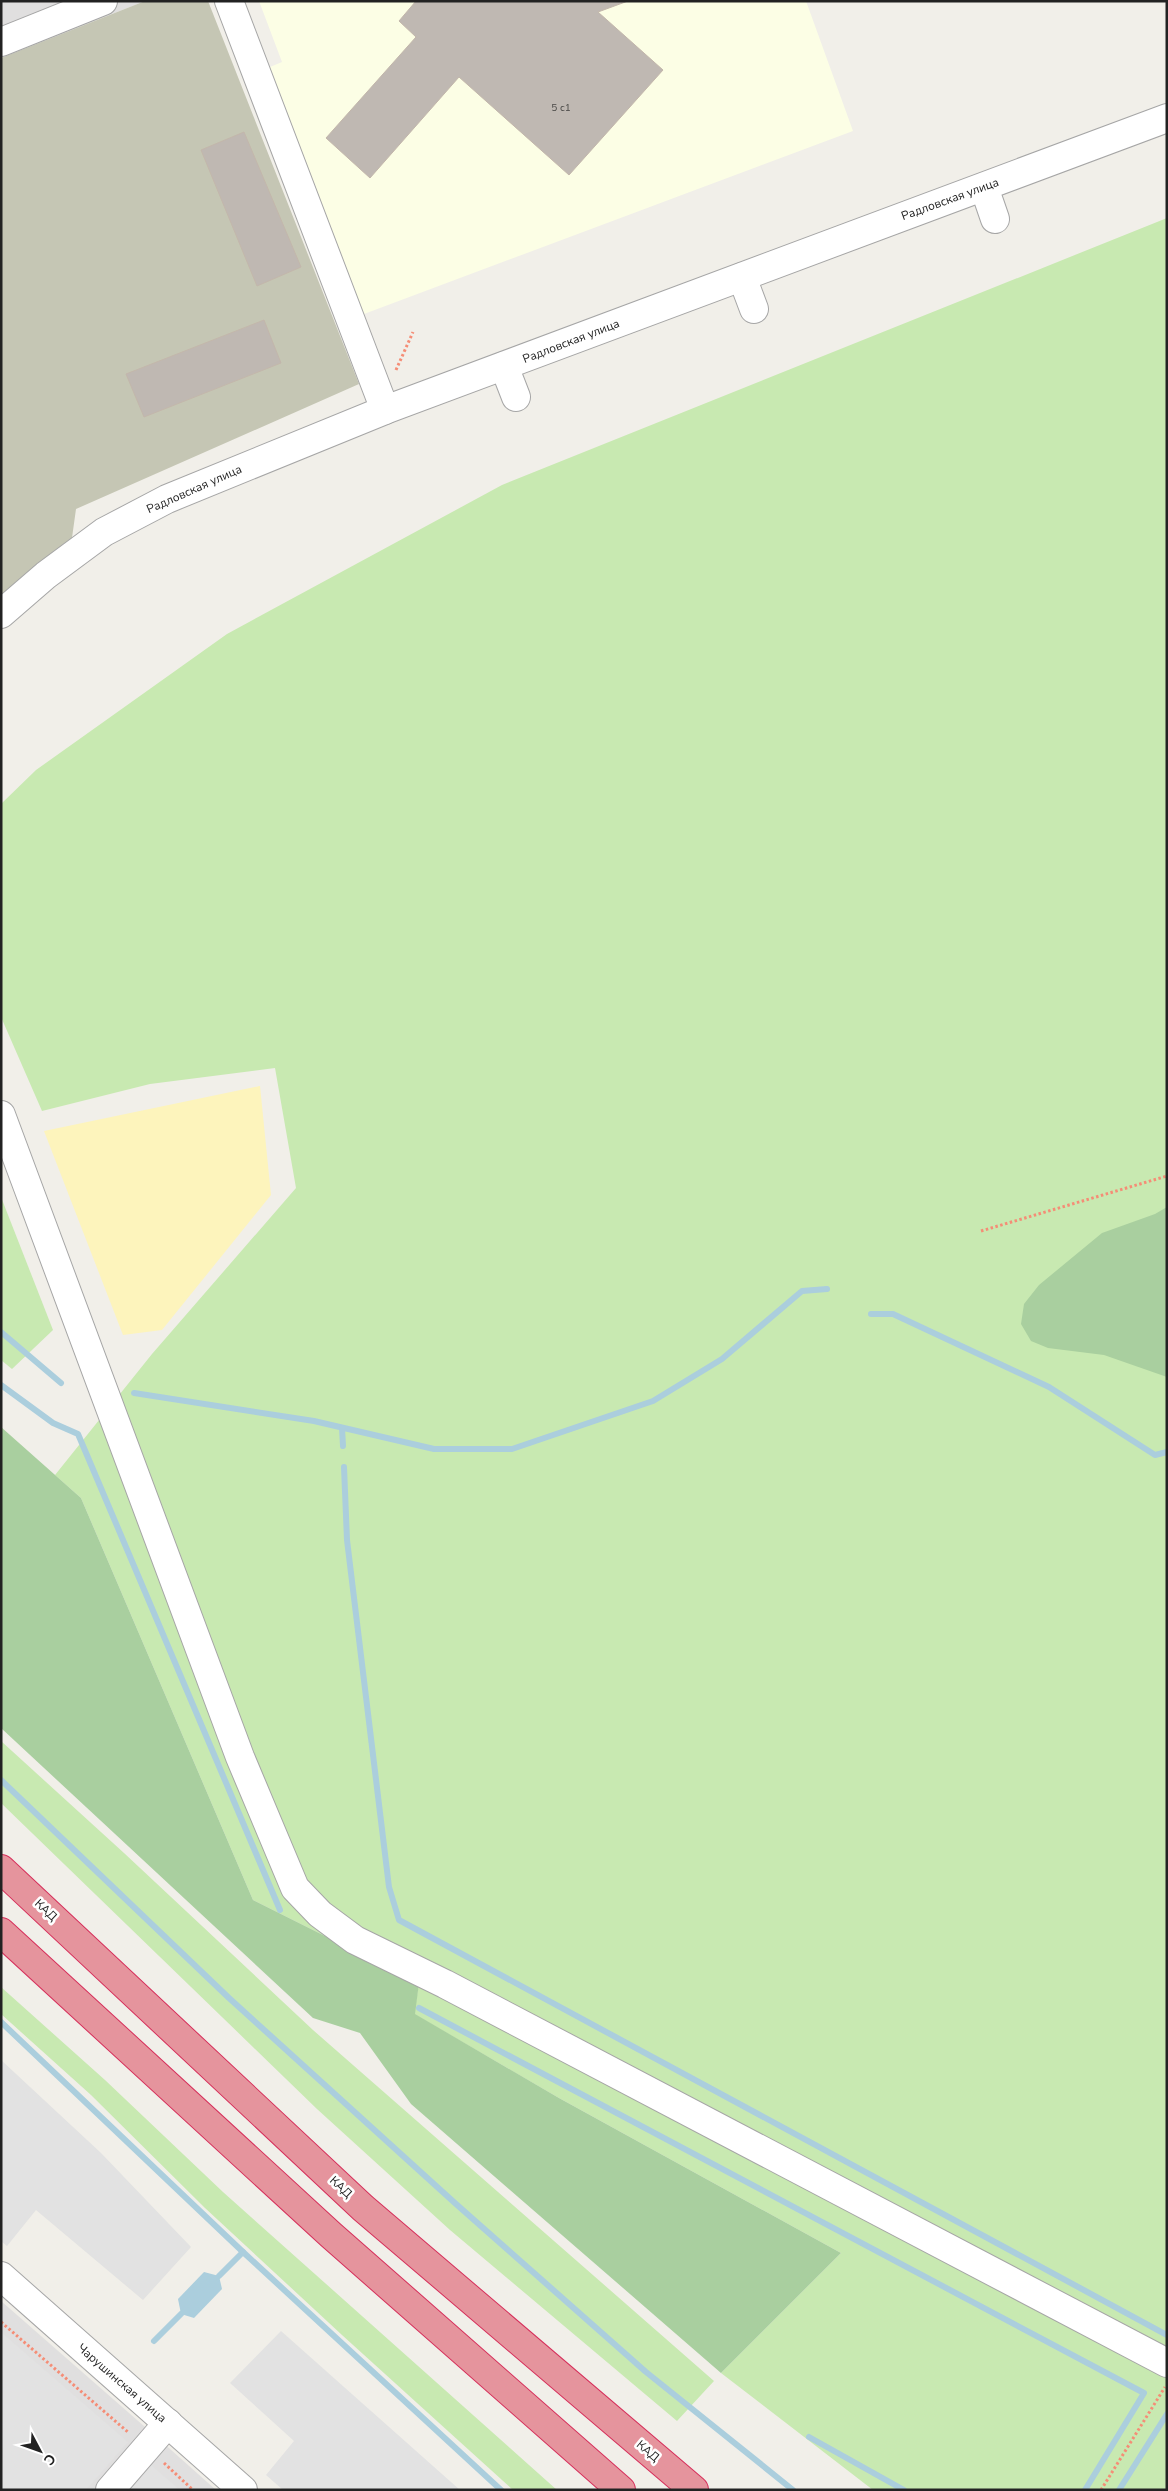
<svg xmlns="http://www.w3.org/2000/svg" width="1168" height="2491" font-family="'Nunito Sans',sans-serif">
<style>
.residential{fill:#e0dfdf}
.education{fill:#fcfee5}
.construction{fill:#c5c6b4}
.grass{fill:#c8e9b1}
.forest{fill:#a9cf9f}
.sand{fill:#fdf4bc}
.parking{fill:#e2e2e2}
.water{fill:#abcedd}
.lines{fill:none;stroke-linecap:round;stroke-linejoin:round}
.stream{stroke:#abcedd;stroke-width:6}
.building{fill:#bfb8b2;stroke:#c3b7ab}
.minor-casing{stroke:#a6a6a6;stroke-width:30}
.highway-casing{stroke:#d62f5b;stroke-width:30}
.path{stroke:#f58d76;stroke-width:3;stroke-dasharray:2.5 2.5;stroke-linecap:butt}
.minor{stroke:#fff;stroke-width:28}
.highway{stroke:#e5949d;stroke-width:28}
.labels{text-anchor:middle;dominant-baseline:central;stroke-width:5;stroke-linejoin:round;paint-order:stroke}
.number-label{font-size:10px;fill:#494846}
.street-label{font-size:12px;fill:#222;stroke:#fff}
</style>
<rect width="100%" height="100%" fill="#f1efe9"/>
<g class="residential">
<path d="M1 1H145L1 58Z"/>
<path d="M1 2301 161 2441 216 2490H1Z"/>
</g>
<path class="education" d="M259 1H806L853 131 364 314 270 67 282 62Z"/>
<path class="construction" d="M145 1H208L359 384 76 509 71 545 1 602V58Z"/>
<g class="grass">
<path d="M1167 218V2490H873L721 2373 841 2253 559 2098 414 2014 419 1983 253 1900 81 1498 55 1475 152 1354 296 1188 275 1068 150 1084 42 1111 1 1017V804L36 770 227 634 502 485Z"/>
<path d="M1 1197 53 1330 12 1369 1 1360Z"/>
<path d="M1 1741 124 1853 313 2030 714 2381 677 2421 450 2230 317 2109 1 1803Z"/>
<path d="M1 1987 105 2080 223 2192 557 2490H513L342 2335 205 2208 91 2095 1 2014Z"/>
</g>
<g class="forest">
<path d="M1167 1207V1377L1104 1355 1048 1348 1031 1341 1021 1324 1024 1304 1039 1285 1102 1233 1155 1214Z"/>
<path d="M1 1427 81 1498 253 1900 419 1983 415 2014 559 2098 841 2253 721 2373 411 2104 360 2033 313 2018 1 1728Z"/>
</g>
<path class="sand" d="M260 1086 271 1195 162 1330 123 1335 44 1131Z"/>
<g class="parking">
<path d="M1 2060 101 2153 191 2247 143 2300 36 2210 7 2246 1 2241Z"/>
<path d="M281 2331 460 2490H283L266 2475 294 2441 230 2383Z"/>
<path d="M1 2332 128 2442 86 2490H1Z"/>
<path d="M150 2464 180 2490H128Z"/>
</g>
<path class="water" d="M204 2272 219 2276 222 2289 194 2318 181 2314 178 2299Z"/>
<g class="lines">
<g class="stream">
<path d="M871 1314H893L1049 1387 1155 1455 1167 1452"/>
<path d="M1 1332 61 1383"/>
<path d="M1 1385 53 1423 78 1434 280 1910"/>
<path d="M134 1393 314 1421 434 1449H512L653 1401 722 1359 802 1291 827 1289"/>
<path d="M342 1428 343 1446"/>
<path d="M344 1467 347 1540 389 1887 399 1920 1167 2335"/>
<path d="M1 1780 229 1998 456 2204 646 2372 793 2490"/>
<path d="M419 2008 1144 2393 1085 2490"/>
<path d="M1 2022 243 2252 501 2490"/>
<path d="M219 2276 243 2252"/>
<path d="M154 2341 181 2314"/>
<path d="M809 2437 904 2490"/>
<path d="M1119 2490 1167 2414"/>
</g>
</g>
<g class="building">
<path d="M416 1H628L598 12 663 70 569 175 459 77 370 178 326 138 416 37 399 21Z"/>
<path d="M244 132 301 267 257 286 201 150Z"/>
<path d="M264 320 281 363 144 417 126 374Z"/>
</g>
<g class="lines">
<defs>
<g id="minor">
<path d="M229 1 385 410"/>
<path d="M1 42 103 1"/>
<path d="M984 187 995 219"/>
<path d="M742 277 754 309"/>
<path d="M504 366 516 397"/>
<path d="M1 614 46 575 104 532 167 499 385 410 1167 118"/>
<path d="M1 1115 240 1757 295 1888 320 1914 355 1940 445 1984 1167 2363"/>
<path d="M1 2276 243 2490"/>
<path d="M110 2490 168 2423"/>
</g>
<g id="highway">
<path d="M1 1869 363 2208 694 2490"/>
<path d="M1 1932 331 2235 621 2490"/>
</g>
</defs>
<use href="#minor" class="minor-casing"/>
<use href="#highway" class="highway-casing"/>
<g class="path">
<path d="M396 370 413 332"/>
<path d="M981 1231 1167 1176"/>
<path d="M1 2322 129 2433"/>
<path d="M164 2463 193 2490"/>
<path d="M1101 2490 1165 2387"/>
</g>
<use href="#minor" class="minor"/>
<use href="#highway" class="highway"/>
</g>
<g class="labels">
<g class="number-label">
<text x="561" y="108">5 с1</text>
</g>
<g class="street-label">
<text transform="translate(950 199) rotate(-20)">Радловская улица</text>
<text transform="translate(571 341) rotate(-21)">Радловская улица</text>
<text transform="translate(194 489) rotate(-24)">Радловская улица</text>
<text transform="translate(46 1910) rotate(43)">КАД</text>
<text transform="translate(341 2187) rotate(43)">КАД</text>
<text transform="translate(122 2383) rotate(41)">Чарушинская улица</text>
<text transform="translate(648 2451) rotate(40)">КАД</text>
</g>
</g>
<rect width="1168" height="2491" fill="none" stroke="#222222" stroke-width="5"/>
<g transform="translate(40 2451) rotate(131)" stroke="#ffffff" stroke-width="4" paint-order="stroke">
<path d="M0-4L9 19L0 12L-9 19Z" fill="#222222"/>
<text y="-8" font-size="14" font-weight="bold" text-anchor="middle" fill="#222222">С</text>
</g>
</svg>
